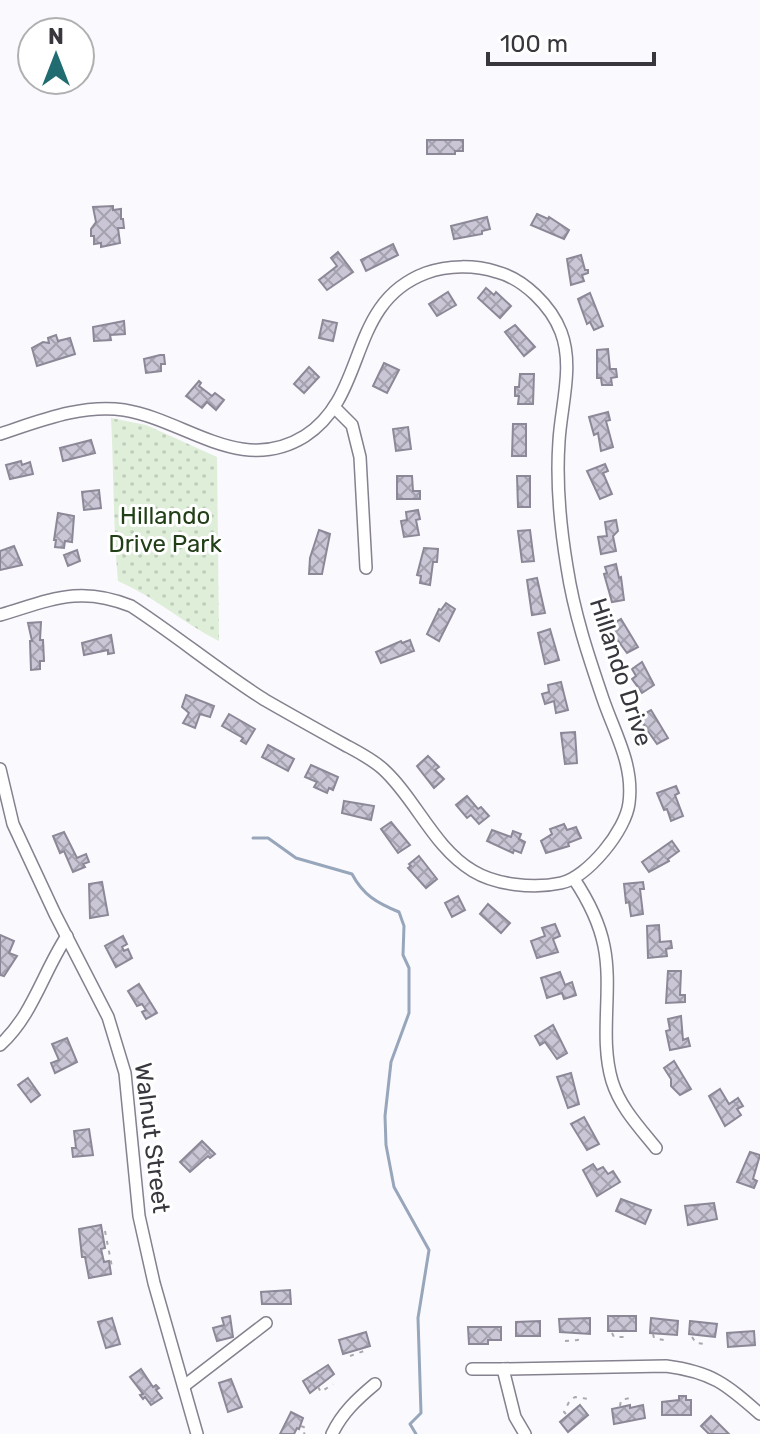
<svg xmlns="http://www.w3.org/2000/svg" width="760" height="1434" font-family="Rubik,sans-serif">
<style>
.park{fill:url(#park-dots)}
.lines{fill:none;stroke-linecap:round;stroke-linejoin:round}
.stream{stroke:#97a6ba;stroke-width:3}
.building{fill:url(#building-cross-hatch);stroke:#8c8897;stroke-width:2}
.minor-casing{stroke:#85818f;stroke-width:14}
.path{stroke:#aaa8ad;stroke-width:2;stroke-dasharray:4 6;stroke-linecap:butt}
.minor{stroke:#fff;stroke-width:11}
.labels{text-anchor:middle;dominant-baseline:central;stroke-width:6;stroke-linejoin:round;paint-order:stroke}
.park-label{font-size:24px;fill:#223f17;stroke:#fff}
.street-label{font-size:24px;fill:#39373d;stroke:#fff}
</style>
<defs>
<pattern id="park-dots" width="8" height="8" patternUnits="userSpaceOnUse" patternTransform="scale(2)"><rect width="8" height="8" fill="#deeed9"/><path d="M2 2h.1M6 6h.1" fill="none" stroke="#bfcdbb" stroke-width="1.8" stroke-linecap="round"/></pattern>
<pattern id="building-cross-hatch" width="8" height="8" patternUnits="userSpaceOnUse" patternTransform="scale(2)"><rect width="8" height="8" fill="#cac6d6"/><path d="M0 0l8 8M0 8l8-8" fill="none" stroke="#a5a2af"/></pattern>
</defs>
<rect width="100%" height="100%" fill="#faf9fd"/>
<path class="park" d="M111 418 146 425 217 457 219 641C183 623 155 597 118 581 113 527 114 473 111 418Z"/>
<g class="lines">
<path class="stream" d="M253 838H268L296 858 352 874C363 895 377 903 399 912L404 926 403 955 409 968V1013L391 1062 385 1116 386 1145 394 1187 429 1250 418 1318 421 1413 410 1424 416 1434"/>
</g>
<g class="building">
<path d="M427 140H463V151H455V154H427Z"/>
<path d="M113 206V210L121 209V219H123L124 228H118L120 243 101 247V243L94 244V236H91V229L96 222 93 207Z"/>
<path d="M537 214 548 219 549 217 569 230 564 239 531 225Z"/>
<path d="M487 217 490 229 482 231V234L454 239 451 226Z"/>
<path d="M393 244 398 255 366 271 361 260Z"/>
<path d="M338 252 353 272 327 290 319 280 337 266 331 258Z"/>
<path d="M581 255 585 270H588V273L582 275 584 281 571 285 567 259Z"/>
<path d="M486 288 494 295 496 292 511 306 500 318 478 298Z"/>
<path d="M448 292 456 305 437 316 429 304Z"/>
<path d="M590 293 603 326 594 330 590 322 587 324 578 299Z"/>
<path d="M323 320 337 323 333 341 319 338Z"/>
<path d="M124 321 125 334 110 335 111 340 94 341 93 327Z"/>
<path d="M515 325 535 347 524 356 505 332Z"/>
<path d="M56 335 58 341 70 338 75 354 37 366 32 348 43 342 49 343 48 338Z"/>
<path d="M608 349 610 369H616L617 377 611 378 612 385H602L601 378H597V350Z"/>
<path d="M160 355H164L165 364H161V371L146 373 144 359Z"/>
<path d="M384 363 399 370 387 393 373 386Z"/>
<path d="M309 367 319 377 304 393 294 384Z"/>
<path d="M520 374H534L533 404H518L519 396H515V387H519Z"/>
<path d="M199 381 201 383 199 386 212 396 215 393 224 400 216 410 207 402 202 408 186 396Z"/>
<path d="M608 412 610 420 606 421 613 447 601 451 598 433 594 435 589 417Z"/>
<path d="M513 424H526V456H512Z"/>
<path d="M408 427 411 449 396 451 393 429Z"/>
<path d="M91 440 95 453 63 461 60 448Z"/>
<path d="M21 461 22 465 30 462 33 474 10 479 6 465Z"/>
<path d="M605 464 608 471 603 473 612 494 600 499 587 471Z"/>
<path d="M397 476H412L413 491H420V499H397Z"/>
<path d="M517 476H530V507H518Z"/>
<path d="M99 490 101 508 84 510 82 492Z"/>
<path d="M418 510 420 519 416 520 419 535 404 537 401 521 407 520 406 512Z"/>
<path d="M58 513 74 516 72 542 65 541 64 548 55 547 56 540H54Z"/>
<path d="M616 520 618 531 613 536 616 551 601 554 598 537 607 536 605 522Z"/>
<path d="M319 530 330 534 322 574H309L310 558Z"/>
<path d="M530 530 534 561 522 562 518 531Z"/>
<path d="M14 546 22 565 0 570V551Z"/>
<path d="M424 548 438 549 437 562H433L430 585 420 583 421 576 417 575Z"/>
<path d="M77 550 80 561 68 566 64 555Z"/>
<path d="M616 564 619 578 621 577 624 600 612 602 604 574 607 573 605 567Z"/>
<path d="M537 578 545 613 532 615 527 580Z"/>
<path d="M446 603 455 609 439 641 427 634 439 609 441 610Z"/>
<path d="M621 619 638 647 627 653 608 627Z"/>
<path d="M41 622 40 640H43L44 661H40V669L31 670 30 641H32L28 623Z"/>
<path d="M550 629 559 660 545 664 538 633Z"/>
<path d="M111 635 114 653 108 654V650L84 655 82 643Z"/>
<path d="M410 640 414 651 381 663 376 652 401 641 402 643Z"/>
<path d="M642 662 654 685 642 693 632 679 636 676 632 669Z"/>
<path d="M561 682 568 710 556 713 554 701 545 704 542 694 549 692 548 685Z"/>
<path d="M186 695 214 706 210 717 200 714 195 728 183 723 189 713 182 707Z"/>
<path d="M651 710 668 738 657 744 638 717Z"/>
<path d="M229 714 255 729 246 744 241 741 243 738 222 726Z"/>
<path d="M575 732 577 763 565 764 561 733Z"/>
<path d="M268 745 294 759 288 771 262 757Z"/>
<path d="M428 756 439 767 435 770 444 779 434 788 417 766Z"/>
<path d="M311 765 338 777 333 790 329 788 327 793 314 787 317 782 305 777Z"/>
<path d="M676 786 679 793 675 795 683 816 671 821 667 809 664 810 657 793Z"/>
<path d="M467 796 478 809 481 807 489 816 479 824 471 815 467 818 456 805Z"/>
<path d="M344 801 374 806 371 820 342 813Z"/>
<path d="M391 822 410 845 398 853 381 829Z"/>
<path d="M564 824 567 830 576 827 581 838 568 843 569 846 546 853 541 841 552 834 550 829Z"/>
<path d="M492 830 511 837 513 831 521 834 519 839 525 842 521 853 514 850 513 853 487 841Z"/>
<path d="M64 832 77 858 86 854 89 862 83 864 85 867 73 872 64 851 60 853 53 836Z"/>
<path d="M672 841 679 851 668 859 669 861 649 872 642 862Z"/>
<path d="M419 856 437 879 426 888 408 868 411 866 409 864Z"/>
<path d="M102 882 108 915 90 918 89 884Z"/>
<path d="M643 882 644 889H640L643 914 631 916 629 902 626 903 624 884Z"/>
<path d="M458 896 465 910 452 917 445 903Z"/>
<path d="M488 904 510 923 501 933 480 914Z"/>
<path d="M555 924 560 936 553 939 558 952 537 958 531 941 545 936 542 928Z"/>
<path d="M659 925 660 942 671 941 672 948 666 949 667 956 648 958 647 926Z"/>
<path d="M0 935 14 941 9 953 17 956 4 976 0 975Z"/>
<path d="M123 936 127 944 122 947 124 951 128 949 132 958 116 967 105 946Z"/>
<path d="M668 971H681L680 995H685V1002L666 1003Z"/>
<path d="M560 972 565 985 572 982 576 995 564 999 562 993 547 998 541 978Z"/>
<path d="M139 984 157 1013 146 1019 142 1012 146 1010 142 1004 137 1006 128 991Z"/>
<path d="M681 1016 683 1040 688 1038 690 1046 670 1050 666 1031 670 1030 668 1019Z"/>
<path d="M553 1025 567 1053 557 1059 545 1042 540 1045 535 1036Z"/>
<path d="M67 1038 77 1062 55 1073 51 1063 59 1060 52 1044Z"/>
<path d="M674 1061 691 1089 680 1095 671 1086V1079L664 1068Z"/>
<path d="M571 1073 579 1104 568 1108 557 1077Z"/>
<path d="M28 1078 40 1095 31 1102 18 1085Z"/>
<path d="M720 1089 729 1104 738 1098 743 1106 737 1109 741 1115 725 1126 709 1096Z"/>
<path d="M584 1117 599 1144 587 1150 571 1124Z"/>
<path d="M89 1129 93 1155 73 1157 72 1148H76L74 1131Z"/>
<path d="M202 1141 215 1154 210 1158 208 1156 190 1172 180 1162Z"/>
<path d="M750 1152 760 1155 753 1179 757 1181 754 1188 737 1182Z"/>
<path d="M593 1164 597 1170 603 1167 608 1174 613 1171 620 1182 597 1196 583 1170Z"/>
<path d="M621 1199 651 1210 645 1224 616 1211Z"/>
<path d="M714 1203 717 1219 688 1225 685 1206Z"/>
<path d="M101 1225 105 1248 101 1249 104 1262 109 1261 111 1274 89 1278 85 1257H82L79 1229Z"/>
<path d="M290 1290 291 1304H262L261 1292Z"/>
<path d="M230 1316 233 1337 217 1341 213 1328 224 1325 222 1318Z"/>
<rect x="608" y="1316" width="28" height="15"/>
<path d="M112 1318 120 1344 106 1348 98 1322Z"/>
<path d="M590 1318V1334L560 1332 559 1319Z"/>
<path d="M651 1318 678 1321 677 1335 650 1333Z"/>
<path d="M540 1321V1336H516V1322Z"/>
<path d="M690 1321 717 1324 715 1337 689 1334Z"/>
<path d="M468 1327H501V1340H488V1344H469Z"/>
<path d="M754 1331 755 1345 728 1347 727 1333Z"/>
<path d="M366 1332 370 1346 343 1354 339 1340Z"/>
<path d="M328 1365 334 1374 310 1393 303 1381Z"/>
<path d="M141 1369 153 1387 156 1385 159 1388 156 1390 162 1398 151 1405 145 1397 143 1399 140 1395 143 1394 130 1377Z"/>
<path d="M231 1379 242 1407 228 1412 219 1383Z"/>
<path d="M679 1396H686V1400H691V1415H662V1402L679 1400Z"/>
<path d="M580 1405 588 1415 568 1432 560 1422Z"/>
<path d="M630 1405V1408L643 1405 645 1418 614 1424 612 1409Z"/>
<path d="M291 1412 303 1418 299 1429 297 1428 294 1434H280Z"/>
<path d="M711 1416 729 1434H709L701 1426Z"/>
</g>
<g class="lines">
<defs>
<g id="minor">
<path d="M334 407 352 425 360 457 366 568"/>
<path d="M0 434C40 421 81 404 124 410 186 420 241 476 305 436 369 395 346 303 426 273 448 265 475 265 497 272 524 279 551 306 561 332 574 366 561 406 559 441 556 483 560 525 567 567 574 613 588 655 603 699 615 734 634 765 629 803 626 830 588 877 561 883 534 889 496 885 473 871 433 847 416 799 383 769 372 759 358 752 345 745 318 730 291 715 265 700 219 671 177 636 131 606 79 585 51 600 0 615"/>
<path d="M0 769 13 824 55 914 108 1017 125 1073 139 1216 154 1283 197 1434"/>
<path d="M574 879C588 900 599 921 604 946 613 990 599 1037 612 1081 620 1107 639 1127 656 1148"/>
<path d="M0 1045C33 1015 43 972 67 936"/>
<path d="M472 1369H503"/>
<path d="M184 1386 266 1323"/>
<path d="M332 1434C342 1413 357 1399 375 1384"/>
<path d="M525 1434 515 1417 503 1369 666 1366C712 1372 726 1384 760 1414"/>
</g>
</defs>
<use href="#minor" class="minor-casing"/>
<g class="path">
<path d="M105 1231 112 1267"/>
<path d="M612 1333 614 1337H625"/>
<path d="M653 1334 654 1338 668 1341"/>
<path d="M692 1337 696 1343 705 1344"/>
<path d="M565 1341 578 1340 579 1336"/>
<path d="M350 1356 364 1351V1348"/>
<path d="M318 1387 321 1392 333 1384"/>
<path d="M620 1406 621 1400 634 1397"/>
<path d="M566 1414 564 1412 570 1400 575 1397 589 1399"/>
<path d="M301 1426 306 1428 304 1434"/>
</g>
<use href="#minor" class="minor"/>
</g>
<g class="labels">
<g class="park-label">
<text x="165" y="516">Hillando<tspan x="165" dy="28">Drive Park</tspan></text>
</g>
<g class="street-label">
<text transform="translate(621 672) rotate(72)">Hillando Drive</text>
<text transform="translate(152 1138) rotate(83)">Walnut Street</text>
</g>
</g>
<g transform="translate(56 56)"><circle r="38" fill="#ffffff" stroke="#b0afb1" stroke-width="2"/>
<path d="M0-6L14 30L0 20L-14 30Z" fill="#206c70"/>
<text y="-12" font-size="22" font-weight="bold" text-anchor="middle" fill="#39373d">N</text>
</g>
<path d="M488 52v12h166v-12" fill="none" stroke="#39373d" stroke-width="4"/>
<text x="500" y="52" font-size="24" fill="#39373d" stroke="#ffffff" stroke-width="6" paint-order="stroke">100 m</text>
</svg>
